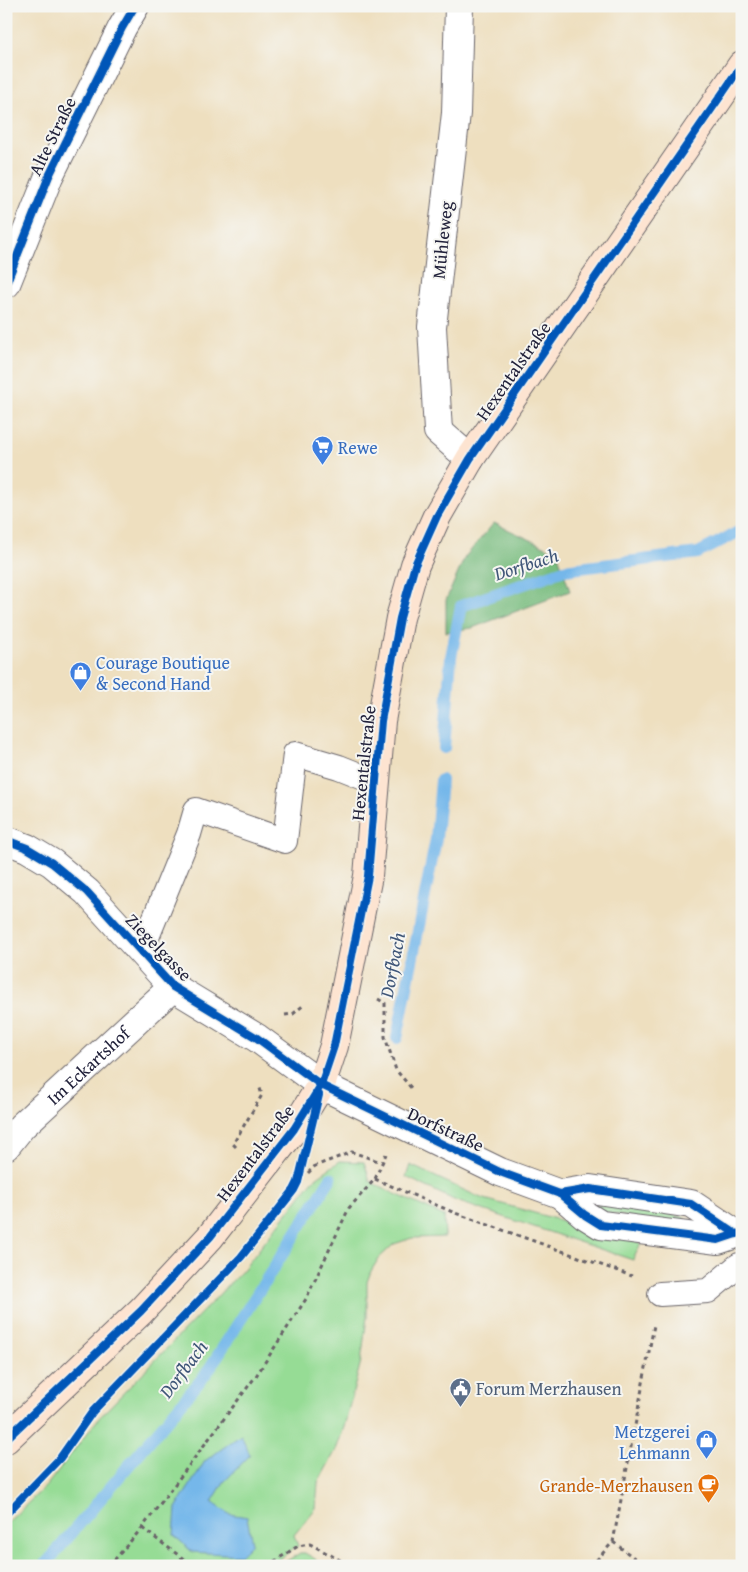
<svg xmlns="http://www.w3.org/2000/svg" width="748" height="1572" font-family="'Gentium Book Plus',serif">
<style>
.green{fill:#96dc95;stroke:#5c7f68}
.forest{fill:#78bc7e;stroke:#4d6f5c}
.water{fill:#74b7ea;stroke:#4b6c92}
.lines{fill:none;stroke-linecap:round;stroke-linejoin:round}
.stream{stroke:#74b7ea;stroke-width:12}
.service-casing{stroke:#696469;stroke-width:26}
.minor-casing{stroke:#696469;stroke-width:30}
.secondary-casing{stroke:#696469;stroke-width:30}
.path{stroke:#696469;stroke-width:3;stroke-dasharray:4 4;stroke-linecap:butt}
.service{stroke:#fff;stroke-width:24}
.minor{stroke:#fff;stroke-width:28}
.secondary{stroke:#fde4d1;stroke-width:28}
.cycleway-casing{stroke:#f6f6f2;stroke-width:11}
.cycleway{stroke:#0057b8;stroke-width:8}
.labels{text-anchor:middle;dominant-baseline:central;stroke-width:4;stroke-linejoin:round;paint-order:stroke}
.street-label{font-size:18px;fill:#22223b;stroke:#f6f6f2}
.shop-label{font-size:18px;fill:#366cbe;stroke:#f6f6f2;text-anchor:start}
.service-label{font-size:18px;fill:#4e5e75;stroke:#f6f6f2;text-anchor:start}
.food-label{font-size:18px;fill:#c56008;stroke:#f6f6f2;text-anchor:end}
.water-label{font-size:19px;font-style:italic;fill:#3f5678;stroke:#f6f6f2}
</style>
<rect width="100%" height="100%" fill="#f6f6f2"/>
<filter id="ink" filterUnits="userSpaceOnUse"><feTurbulence type="fractalNoise" baseFrequency=".02" numOctaves="2"/><feDisplacementMap in="SourceGraphic" scale="10" xChannelSelector="R" yChannelSelector="G"/><feConvolveMatrix kernelMatrix="1 2 1 2 8 2 1 2 1" color-interpolation-filters="sRGB"/></filter>
<filter id="wash" filterUnits="userSpaceOnUse"><feTurbulence type="fractalNoise" baseFrequency=".0096" numOctaves="4" result="noise"/><feDisplacementMap in="SourceGraphic" scale="20" xChannelSelector="R" yChannelSelector="G"/><feGaussianBlur stdDeviation="1.12" result="paint"/><feColorMatrix in="noise" values="0 0 0 0 0 0 0 0 0 0 0 0 0 0 0 0 0 1.4 0 .05"/><feComposite in="paint" operator="in"/></filter>
<g filter="url(#wash)">
<rect width="100%" height="100%" fill="#eedfbf"/>
<g class="green">
<path d="M340 1161 364 1162 370 1181 380 1187 444 1216 445 1237 412 1238 394 1244 379 1258 371 1271 367 1282V1317L361 1361 344 1427 336 1450 318 1483 316 1508 294 1535 298 1546 270 1565 6 1566V1524L47 1485 99 1418 243 1270 313 1180Z"/>
<path d="M410 1165 481 1198 641 1243 633 1260 456 1201 406 1177Z"/>
<path d="M587 1203 637 1207 683 1217 685 1219 682 1228 599 1211Z"/>
<path d="M300 1553H305L327 1566H278Z"/>
</g>
<path class="forest" d="M494 523 557 552 570 591 472 628 446 632V600L465 557Z"/>
<path class="water" d="M241 1435 250 1455 224 1482 212 1502 229 1514 247 1517 252 1543 240 1555 192 1552 174 1535 176 1508 205 1461Z"/>
<g class="lines">
<g class="stream">
<path d="M444 748 451 657 461 606 564 570 698 553 742 530"/>
<path d="M397 1038 436 839 441 780"/>
<path d="M44 1566 206 1374 331 1178"/>
</g>
</g>
</g>
<g filter="url(#ink)">
<g class="lines">
<defs>
<g id="service">
<path d="M141 952 189 834 196 810 285 841 295 754 339 767 374 781"/>
<path d="M660 1294 708 1291 739 1265"/>
</g>
<g id="minor">
<path d="M459 6 456 113 432 327 438 431 470 459"/>
<path d="M6 284 49 176 122 28 135 6"/>
<path d="M6 840 27 848 52 863 87 892 173 987 257 1038 321 1085 500 1172 560 1194 585 1215 601 1225 718 1240 736 1234 742 1233"/>
<path id="s1" d="M6 1146 22 1126 173 987"/>
<path d="M560 1194 590 1189 691 1204 736 1234"/>
</g>
<path id="secondary" d="M6 1439 141 1311 210 1237 294 1129 321 1085 334 1046 368 876 381 721 400 618 415 565 437 516 470 459 742 65"/>
</defs>
<use href="#service" class="service-casing"/>
<use href="#minor" class="minor-casing"/>
<use href="#secondary" class="secondary-casing"/>
<g class="path">
<path d="M378 999 385 1003V1037L396 1070 412 1089"/>
<path d="M285 1015 293 1014 305 1004"/>
<path d="M236 1147 233 1144 262 1095 259 1085"/>
<path d="M308 1173 315 1166 352 1152 381 1162"/>
<path d="M375 1179 455 1213 632 1276"/>
<path d="M142 1528 193 1566"/>
<path d="M613 1542 641 1563 643 1566"/>
<path d="M109 1566 142 1528 256 1376 306 1299 349 1208 375 1179 386 1154"/>
<path d="M267 1566 298 1546 310 1544 351 1566"/>
<path d="M591 1566 613 1542 654 1325"/>
</g>
<use href="#service" class="service"/>
<use href="#minor" class="minor"/>
<use href="#secondary" class="secondary"/>
<defs>
<g id="cycleway">
<path d="M6 284 49 176 122 28 135 6"/>
<path d="M6 840 27 848 52 863 87 892 173 987 257 1038 321 1085 500 1172 560 1194 585 1215 601 1225 718 1240 736 1234 742 1233"/>
<path d="M560 1194 590 1189 691 1204 736 1234"/>
<path d="M6 1439 141 1311 210 1237 294 1129 321 1085 334 1046 368 876 381 721 400 618 415 565 437 516 470 459 742 65"/>
<path d="M6 1514 60 1458 93 1411 241 1257 294 1190 298 1182 319 1095"/>
</g>
</defs>
<use href="#cycleway" class="cycleway-casing"/>
<use href="#cycleway" class="cycleway"/>
</g>
</g>
<defs>
<symbol id="supermarket-pin" viewBox="-11 -11 22 30"><path d="M0 17L-7.5 6A9.5 9.5 0 1 1 7.5 6Z" fill="#3f7fe0" stroke="#f6f6f2"/><path d="M-6-5.5h2.5l.6 2H6L4.5 2H-2.5L-4.4-4H-6ZM-1.5 3.2a1.3 1.3 0 1 0 .1 0ZM3 3.2a1.3 1.3 0 1 0 .1 0Z" fill="#fff"/></symbol>
<symbol id="shop-pin" viewBox="-11 -11 22 30"><path d="M0 17L-7.5 6A9.5 9.5 0 1 1 7.5 6Z" fill="#3f7fe0" stroke="#f6f6f2"/><path d="M-5-2.5h2.3a2.7 3.5 0 0 1 5.4 0H5L5.5 6h-11ZM-1.5-2.5h3a1.5 2.3 0 0 0-3 0Z" fill="#fff"/></symbol>
<symbol id="civic-pin" viewBox="-11 -11 22 30"><path d="M0 17L-7.5 6A9.5 9.5 0 1 1 7.5 6Z" fill="#5c6f8a" stroke="#f6f6f2"/><path d="M-.6-6.5H3V-4.5H.6V-3L4-1V1h2V6H-6V1h2V-1L-.6-3ZM-1.2 2.5V6h2.4V2.5Z" fill="#fff"/></symbol>
<symbol id="cafe-pin" viewBox="-11 -11 22 30"><path d="M0 17L-7.5 6A9.5 9.5 0 1 1 7.5 6Z" fill="#e8710a" stroke="#f6f6f2"/><path d="M-5.5-4.5H6V0H3Q3 3.5 0 3.5H-2.5Q-5.5 3.5-5.5 0ZM3-3.2v2h1.7v-2ZM-6 4.5H4V6H-6Z" fill="#fff"/></symbol>
</defs>
<g fill-rule="evenodd">
<use href="#supermarket-pin" x="310" y="434" width="25" height="34"/>
<use href="#shop-pin" x="68" y="660" width="25" height="34"/>
<use href="#civic-pin" x="448" y="1376" width="25" height="34"/>
<use href="#shop-pin" x="694" y="1428" width="25" height="34"/>
<use href="#cafe-pin" x="696" y="1472" width="25" height="34"/>
</g>
<g class="labels">
<g class="street-label">
<text transform="translate(52 136) rotate(-64)">Alte Straße</text>
<text transform="translate(442 240) rotate(-84)">Mühleweg</text>
<text transform="translate(513 371) rotate(-55)">Hexentalstraße</text>
<text transform="translate(363 763) rotate(-84)">Hexentalstraße</text>
<text transform="translate(159 947) rotate(46)">Ziegelgasse</text>
<text stroke="none"><textPath href="#s1" startOffset="115">Im Eckartshof</textPath></text>
<text transform="translate(446 1129) rotate(25)">Dorfstraße</text>
<text transform="translate(255 1153) rotate(-53)">Hexentalstraße</text>
</g>
<g class="shop-label">
<text x="338" y="447">Rewe</text>
<text x="96" y="662">Courage Boutique<tspan x="96" dy="21">&amp; Second Hand</tspan></text>
<text x="690" y="1431" text-anchor="end">Metzgerei<tspan x="690" dy="21">Lehmann</tspan></text>
</g>
<g class="service-label">
<text x="476" y="1388">Forum Merzhausen</text>
</g>
<g class="food-label">
<text x="693" y="1485">Grande-Merzhausen</text>
</g>
<g class="water-label">
<text transform="translate(526 564) rotate(-18)">Dorfbach</text>
<text transform="translate(392 965) rotate(-79)">Dorfbach</text>
<text transform="translate(183 1369) rotate(-53)">Dorfbach</text>
</g>
</g>
<rect width="748" height="1572" fill="none" stroke="#f6f6f2" stroke-width="25"/>
</svg>
